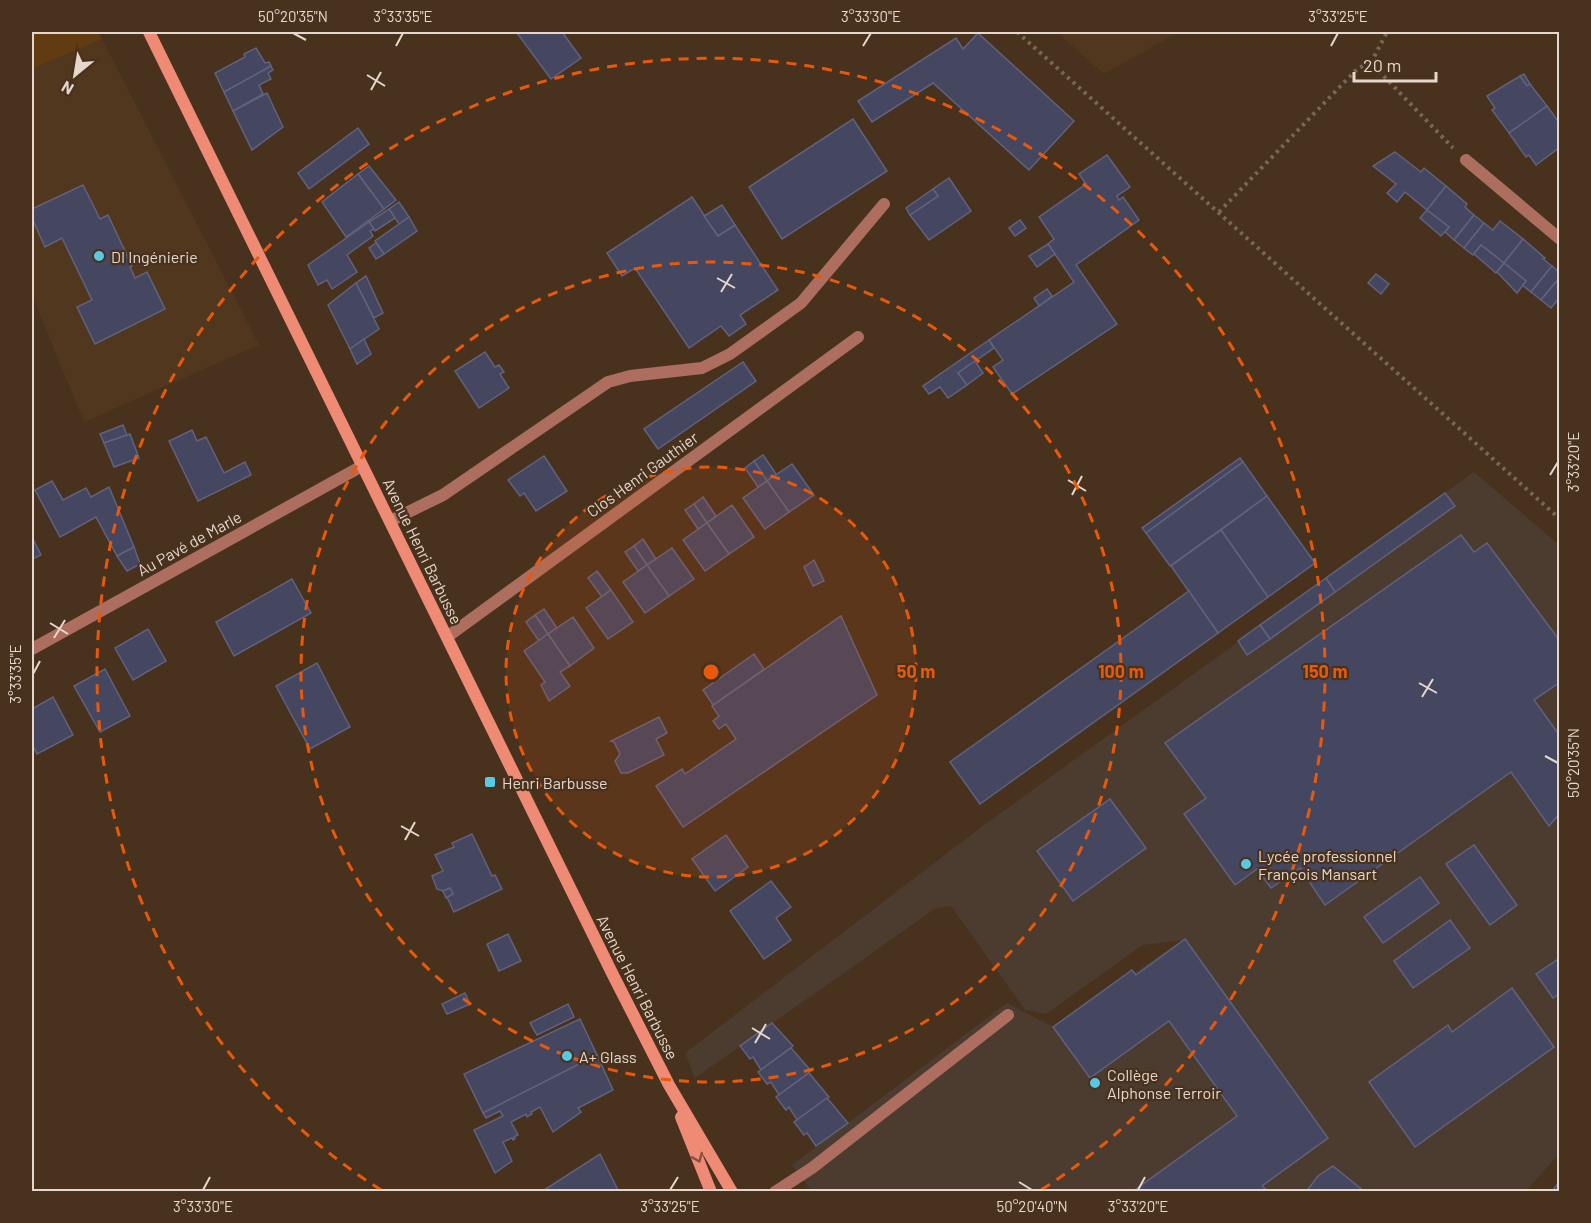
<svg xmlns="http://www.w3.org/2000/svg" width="1591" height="1223" font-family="Barlow,sans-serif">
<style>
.built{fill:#51371d}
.education{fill:#4b3c2f}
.green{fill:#613b12}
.building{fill:#454660;stroke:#61627e;stroke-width:1.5}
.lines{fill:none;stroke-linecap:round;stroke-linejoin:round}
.path{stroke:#7b6756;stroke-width:4;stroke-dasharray:3 4.5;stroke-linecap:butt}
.lane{stroke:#ad6e5f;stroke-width:12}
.street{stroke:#ad6e5f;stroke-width:12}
.secondary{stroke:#ef8a74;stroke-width:12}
.oneway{stroke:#82513c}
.ticks{fill:none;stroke:#e5d7cb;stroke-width:2}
.ring{fill:none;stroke:#e8590c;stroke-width:3;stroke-dasharray:10 8}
.poi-dot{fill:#59c8e5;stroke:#48321e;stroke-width:2}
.labels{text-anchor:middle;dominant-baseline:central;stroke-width:4.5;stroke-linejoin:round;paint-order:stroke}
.poi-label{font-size:16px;fill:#e5d7cb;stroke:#48321e;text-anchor:start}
.street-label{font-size:16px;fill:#e5d7cb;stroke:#48321e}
.centre{fill:#e8590c;stroke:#48321e;stroke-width:3}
.ring-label{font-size:18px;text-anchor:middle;font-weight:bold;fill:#e8590c;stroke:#48321e;stroke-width:4.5;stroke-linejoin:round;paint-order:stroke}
.neatline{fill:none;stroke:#e5d7cb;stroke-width:2}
.ticks-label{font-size:15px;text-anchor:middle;fill:#e5d7cb}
</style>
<rect width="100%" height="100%" fill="#48321e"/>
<g class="built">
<path d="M1057 32H1179L1104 74Z"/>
<path d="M102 39 259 345 84 422 32 295V69Z"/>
</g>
<path class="education" d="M1474 472 1559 545V1154L1526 1191 812 1192 792 1165 1007 1003 1053 1027 1183 940 1143 945 1046 1014 1025 1010 951 906 936 908 695 1078 685 1053 988 822Z"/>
<path class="green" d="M32 32H98L102 39 32 69Z"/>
<g class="building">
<path d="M520 32H562L581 58 551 79 517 33Z"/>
<path d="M978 33 1074 121 1029 170 933 83 872 122 858 101 956 38 963 49Z"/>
<path d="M256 48 265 63 269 62 271 66 224 92 215 73 245 57 244 54Z"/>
<path d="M271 66 273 70 268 73 271 79 259 85 263 94 233 111 224 92Z"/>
<path d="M1524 74 1530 84 1527 86 1520 76Z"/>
<path d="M1520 76 1527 86 1530 84 1547 106 1509 133 1492 110 1495 108 1487 96Z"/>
<path d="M267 93 283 127 252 150 233 111Z"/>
<path d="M1547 106 1560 124V147L1536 165 1529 155 1526 157 1509 133Z"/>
<path d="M853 119 887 171 782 239 749 187Z"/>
<path d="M358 128 369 144 309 189 298 173Z"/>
<path d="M1395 152 1421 172 1424 168 1446 186 1427 210 1405 192 1397 202 1387 193 1396 184 1373 166Z"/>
<path d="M1107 155 1130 187 1117 196 1119 200 1123 197 1139 220 1076 265 1117 324 1012 394 993 367 1003 360 989 340 1074 282 1048 244 1054 239 1039 217 1086 184 1079 174Z"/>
<path d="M369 166 396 200 384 209 358 174Z"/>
<path d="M358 174 384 209 346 237 322 202Z"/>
<path d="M949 178 971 211 929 240 910 215 938 196 933 189Z"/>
<path d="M83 185 100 219 108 215 132 266 130 267 135 278 147 272 165 309 95 344 77 307 92 300 62 238 45 247 32 218V209Z"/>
<path d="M1446 186 1467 204 1465 207 1474 215 1454 240 1445 232 1449 227 1427 210Z"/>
<path d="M933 189 938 196 910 215 906 208Z"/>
<path d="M692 197 718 236 735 225 778 290 740 315 746 324 729 336 721 326 689 348 635 268 622 276 607 253Z"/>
<path d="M399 202 409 217 399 224 389 209Z"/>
<path d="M722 205 735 225 718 236 704 216Z"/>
<path d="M389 209 395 218 375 231 369 222Z"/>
<path d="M1427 210 1449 227 1441 236 1420 218Z"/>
<path d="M1474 215 1484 223 1464 248 1454 240Z"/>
<path d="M409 217 417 231 384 254 375 241Z"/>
<path d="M1020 220 1026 228 1015 236 1009 228Z"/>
<path d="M1500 221 1523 239 1504 263 1481 245 1473 255 1464 248 1484 223 1493 230Z"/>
<path d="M369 222 374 229 370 231 373 236 347 255 357 272 332 289 327 280 318 285 308 265Z"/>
<path d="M1523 239 1545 258 1543 259 1552 266 1531 292 1522 285 1526 281 1504 263Z"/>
<path d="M376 243 384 254 376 259 369 248Z"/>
<path d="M1048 244 1055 254 1037 267 1029 256Z"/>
<path d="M1481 245 1504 263 1496 273 1474 254Z"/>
<path d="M1504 263 1526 281 1517 293 1497 272Z"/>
<path d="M1552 266 1560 273V277L1541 300 1531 292Z"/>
<path d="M1376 274 1389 284 1381 294 1368 283Z"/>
<path d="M366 276 383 313 374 318 356 283Z"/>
<path d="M1560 277V297L1551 308 1541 300Z"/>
<path d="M356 283 379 329 350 349 328 305Z"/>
<path d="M1047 289 1052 296 1039 306 1034 298Z"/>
<path d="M364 339 371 354 357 364 350 349Z"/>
<path d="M989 340 994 348 958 373 967 385 948 398 940 387 929 394 923 386Z"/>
<path d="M485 352 495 367 499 365 504 372 500 374 509 388 479 408 455 371Z"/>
<path d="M975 361 983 373 967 385 958 373Z"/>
<path d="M743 362 756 381 658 449 644 429Z"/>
<path d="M123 425 127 435 104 443 100 434Z"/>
<path d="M192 430 197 441 206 437 224 473 245 462 251 475 198 501 169 441Z"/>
<path d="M130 434 139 458 114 467 104 443Z"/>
<path d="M763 455 776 474 767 481 754 461Z"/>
<path d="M544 456 567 491 536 511 524 493 520 496 508 480Z"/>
<path d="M1240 458 1243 462 1146 533 1142 528Z"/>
<path d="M754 461 767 481 758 487 745 468Z"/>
<path d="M1243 462 1267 496 1170 566 1146 533Z"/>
<path d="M792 464 814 495 789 512 767 481Z"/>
<path d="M52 481 63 500 86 488 91 497 109 487 134 547 117 556 96 517 60 537 35 490Z"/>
<path d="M767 481 789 512 765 529 743 498Z"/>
<path d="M1445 493 1455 506 1335 592 1326 578Z"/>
<path d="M1267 496 1315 563 1268 597 1221 530Z"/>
<path d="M703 497 716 516 707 523 694 504Z"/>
<path d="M694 504 707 523 698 529 685 510Z"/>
<path d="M732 505 754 537 729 554 707 523Z"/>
<path d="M707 523 729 554 705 571 683 540Z"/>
<path d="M1221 530 1268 597 1218 633 1171 566Z"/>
<path d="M1461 535 1474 552 1487 543 1560 641V682L1534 700 1560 736V813L1549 826 1511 772 1325 905 1300 868 1271 888 1257 869 1235 885 1184 814 1206 798 1165 743Z"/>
<path d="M32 537 41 555 32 559Z"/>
<path d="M643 539 656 559 647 565 634 546Z"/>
<path d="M634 546 647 565 638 571 625 552Z"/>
<path d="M134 547 140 564 127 571 117 556Z"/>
<path d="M672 548 694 579 669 596 647 565Z"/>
<path d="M814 560 824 581 813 586 804 567Z"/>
<path d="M647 565 669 596 645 613 623 582Z"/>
<path d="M597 571 611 590 602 597 588 578Z"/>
<path d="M1326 578 1335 592 1270 639 1260 625Z"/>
<path d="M292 579 311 613 234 656 216 622Z"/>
<path d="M611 590 633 622 608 639 586 608Z"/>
<path d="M1189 591 1218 633 980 804 950 762Z"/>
<path d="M544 609 557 628 548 634 535 615Z"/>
<path d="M535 615 548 634 539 641 526 622Z"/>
<path d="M841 616 877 695 683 827 656 786 682 769 685 774 736 739 726 724 719 729 713 721 719 716 712 706Z"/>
<path d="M573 617 594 648 570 666 548 634Z"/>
<path d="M1260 625 1270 639 1247 655 1238 641Z"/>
<path d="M148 629 166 661 133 680 115 648Z"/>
<path d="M548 634 570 666 560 672 570 686 549 701 541 685 545 682 524 651Z"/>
<path d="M754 654 764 669 713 705 703 690Z"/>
<path d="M317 663 350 727 310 749 276 686Z"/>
<path d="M105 669 130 716 100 732 74 686Z"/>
<path d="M53 697 73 735 37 754 32 744V709Z"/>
<path d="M659 717 667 733 656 739 664 755 628 773H621L615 761 620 754 614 742 611 741Z"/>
<path d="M1110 799 1146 848 1073 901 1037 851Z"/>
<path d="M472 834 492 876 495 875 502 889 454 912 447 897 453 894 450 888 443 891 437 889 432 876 443 871 435 855 454 847 452 843Z"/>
<path d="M726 835 748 867 715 891 692 859Z"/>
<path d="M1474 845 1517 905 1490 925 1446 864Z"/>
<path d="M1420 877 1439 903 1383 943 1364 917Z"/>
<path d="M771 881 791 907 776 918 791 940 764 959 730 911Z"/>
<path d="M450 888 453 894 446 898 443 891Z"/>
<path d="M1450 920 1470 948 1413 988 1394 961Z"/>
<path d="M508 934 521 961 499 971 487 944Z"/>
<path d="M1185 939 1328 1138 1262 1186 1269 1192H1132L1237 1116 1169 1021 1090 1078 1053 1027 1132 970 1136 975Z"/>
<path d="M1560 958V993L1553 998 1536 974Z"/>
<path d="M1512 988 1554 1047 1415 1147 1369 1082 1448 1025 1452 1032Z"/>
<path d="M465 993 470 1004 447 1014 442 1004Z"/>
<path d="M568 1004 574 1017 537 1035 530 1023Z"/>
<path d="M580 1019 597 1055 483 1113 464 1074Z"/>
<path d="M772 1023 793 1046 761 1070 753 1057 750 1059 740 1046Z"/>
<path d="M791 1048 811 1071 779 1095 771 1082 767 1084 758 1072Z"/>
<path d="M597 1055 613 1090 578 1108 581 1112 553 1132 540 1107 531 1112 532 1114 527 1117 526 1114 511 1122 518 1135 514 1137 515 1139 513 1140 512 1138 503 1142 512 1161 495 1173 474 1130 503 1116 500 1111 486 1118 483 1113Z"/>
<path d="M809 1073 829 1097 797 1120 789 1107 786 1110 776 1097Z"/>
<path d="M827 1098 848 1123 816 1146 807 1133 804 1135 794 1122Z"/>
<path d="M600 1154 619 1192H541Z"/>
<path d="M1333 1166 1365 1192H1306L1318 1176Z"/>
<path d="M1560 1181V1192H1551Z"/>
</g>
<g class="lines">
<g class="path">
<path d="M1017 32 1560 519"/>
<path d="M1371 63 1387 32"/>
<path d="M1219 212 1358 68 1371 63 1453 148"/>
</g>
<g class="lane">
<path d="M390 521 443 495 608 382 630 376 702 368 730 354 801 303 884 204"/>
<path d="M447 637 858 337"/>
<path d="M775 1192 812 1168 1008 1015"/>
</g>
<g class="street">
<path d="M1466 160 1560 239"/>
<path d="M32 649 362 466"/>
</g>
<g class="secondary">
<path d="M149 32 612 973 669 1085 732 1192"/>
<path d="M681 1117 711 1192"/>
</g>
</g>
<defs><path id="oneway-chevron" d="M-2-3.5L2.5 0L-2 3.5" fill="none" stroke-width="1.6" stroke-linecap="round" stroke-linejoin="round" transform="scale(1.5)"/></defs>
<use class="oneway" href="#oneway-chevron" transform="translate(698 1158) rotate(68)"/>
<path class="ticks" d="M293 33 306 40M396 46 403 33M863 46 871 33M1331 46 1338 33M367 75 385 86M371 90 381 72M717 278 735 288M721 292 732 274M1550 475 1558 462M1068 480 1086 491M1072 495 1082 476M50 623 68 634M54 638 65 620M33 674 40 661M1419 683 1437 693M1422 697 1433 679M1545 756 1558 763M401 826 419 836M405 840 415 822M752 1028 770 1039M755 1043 766 1024M1019 1182 1032 1190M203 1190 210 1177M670 1190 678 1177M1138 1190 1145 1177"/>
<circle cx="711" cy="672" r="205" fill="#e8590c" fill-opacity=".12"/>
<g class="ring">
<circle cx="711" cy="672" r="205"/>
<circle cx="711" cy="672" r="410"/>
<path d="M381 1190A614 614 0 1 1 1041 1190"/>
</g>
<g class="poi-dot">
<circle cx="99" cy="256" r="6"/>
<rect x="484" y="776" width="12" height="12" rx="3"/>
<circle cx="1246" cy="864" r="6"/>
<circle cx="567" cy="1056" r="6"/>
<circle cx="1095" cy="1083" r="6"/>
</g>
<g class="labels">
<g class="poi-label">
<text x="111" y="256">DI Ingénierie</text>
<text x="502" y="782">Henri Barbusse</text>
<text x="1258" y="855">Lycée professionnel<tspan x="1258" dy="18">François Mansart</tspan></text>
<text x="579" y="1056">A+ Glass</text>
<text x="1107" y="1074">Collège<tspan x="1107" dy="18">Alphonse Terroir</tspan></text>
</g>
<g class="street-label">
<text transform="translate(642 474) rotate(-36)">Clos Henri Gauthier</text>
<text transform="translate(189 543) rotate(-29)">Au Pavé de Marle</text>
<text transform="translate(423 551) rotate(64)">Avenue Henri Barbusse</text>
<text transform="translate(638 987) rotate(63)">Avenue Henri Barbusse</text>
</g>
</g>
<circle cx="711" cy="672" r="9" class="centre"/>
<g class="ring-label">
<text x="916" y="678">50 m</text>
<text x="1121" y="678">100 m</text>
<text x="1325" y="678">150 m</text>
</g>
<rect width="1591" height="1223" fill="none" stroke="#48321e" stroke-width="66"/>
<g transform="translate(75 75) rotate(210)" stroke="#48321e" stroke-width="4.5" paint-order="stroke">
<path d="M0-4.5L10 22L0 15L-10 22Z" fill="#e5d7cb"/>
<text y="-9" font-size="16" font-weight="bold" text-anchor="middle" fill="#e5d7cb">N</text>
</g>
<path d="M1354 72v9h82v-9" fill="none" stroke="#e5d7cb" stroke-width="3"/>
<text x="1363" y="72" font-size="18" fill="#e5d7cb" stroke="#48321e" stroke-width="4.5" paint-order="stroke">20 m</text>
<rect x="33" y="33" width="1525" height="1157" class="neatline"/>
<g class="ticks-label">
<text x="293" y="22">50°20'35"N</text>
<text x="403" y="22">3°33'35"E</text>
<text x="871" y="22">3°33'30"E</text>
<text x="1338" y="22">3°33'25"E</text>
<text transform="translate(1574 462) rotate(-90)" y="5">3°33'20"E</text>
<text transform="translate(16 674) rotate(-90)" y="5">3°33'35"E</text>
<text transform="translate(1574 763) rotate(-90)" y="5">50°20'35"N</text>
<text x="203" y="1212">3°33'30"E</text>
<text x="670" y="1212">3°33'25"E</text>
<text x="1032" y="1212">50°20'40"N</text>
<text x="1138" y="1212">3°33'20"E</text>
</g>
</svg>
